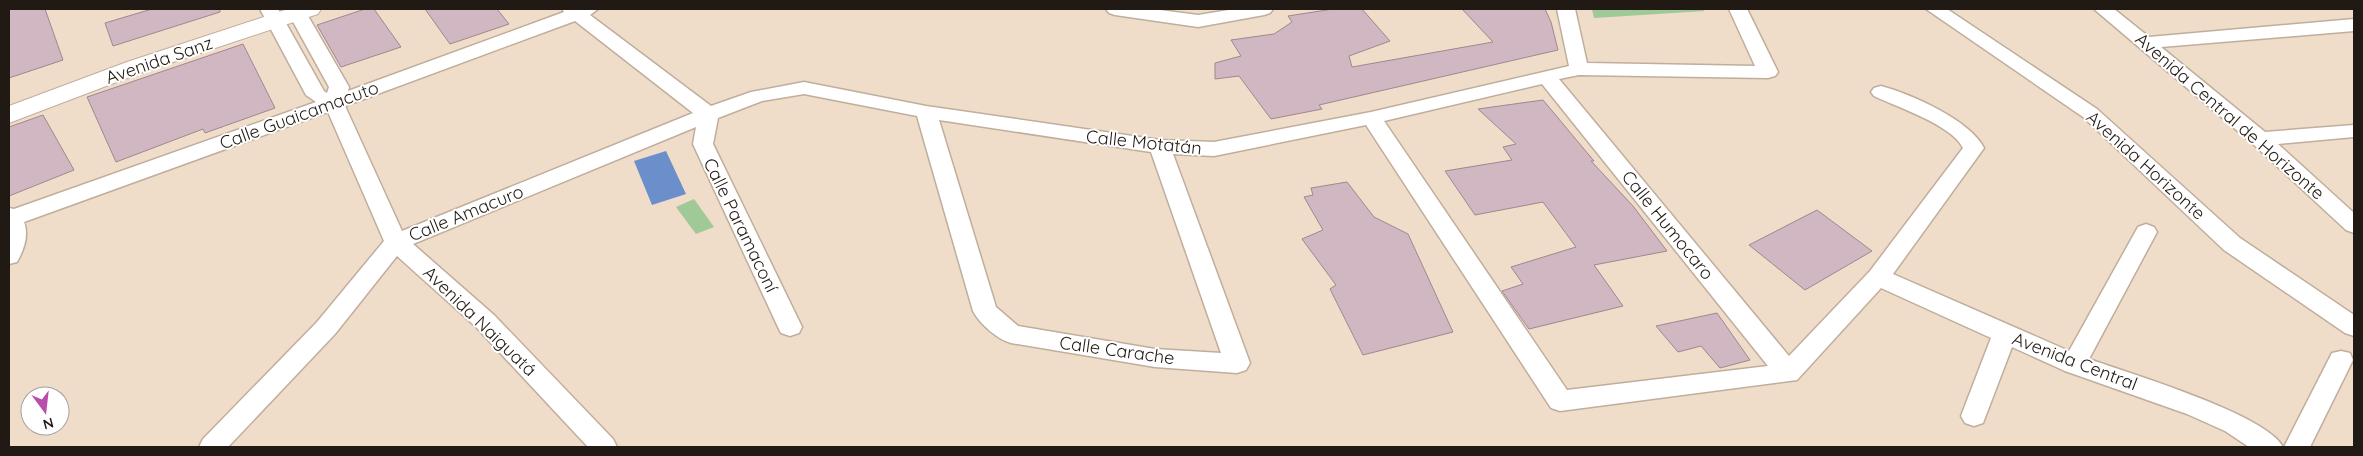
<svg xmlns="http://www.w3.org/2000/svg" width="2363" height="456" font-family="Quicksand,sans-serif">
<style>
.green{fill:#9fc996}
.water{fill:#6a8fcb}
.building{fill:#d1b7c1;stroke:#9f8790}
.lines{fill:none;stroke-linecap:round;stroke-linejoin:round}
.minor-casing{stroke:#c0ae9c;stroke-width:3}
.tertiary-casing{stroke:#c0ae9c;stroke-width:2}
.minor{fill:#fff;fill-rule:evenodd}
.tertiary{fill:#fff;fill-rule:evenodd}
.labels{text-anchor:middle;dominant-baseline:central;stroke-width:4;stroke-linejoin:round;paint-order:stroke}
.street-label{font-size:18px;fill:#211a14;stroke:#fff}
</style>
<rect width="100%" height="100%" fill="#efdcc9"/>
<g class="green">
<path d="M1592 9H1701L1705 11 1594 18Z"/>
<path d="M694 199 714 227 696 234 676 207Z"/>
</g>
<path class="water" d="M666 151 686 194 652 205 634 161Z"/>
<g class="building">
<path d="M9 9H45L63 60 9 78Z"/>
<path d="M152 9H220V12L113 46 105 23Z"/>
<path d="M365 9H374L401 47 341 67 317 25Z"/>
<path d="M425 9H497L509 24 450 44Z"/>
<path d="M1333 9H1362L1390 41 1349 56 1352 67 1493 42 1462 9H1545L1551 22 1558 50 1319 105 1322 109 1271 119 1239 76 1215 79V63L1241 56 1231 40 1274 34 1292 22 1288 16Z"/>
<path d="M243 44 275 108 205 133 203 129 116 162 87 97Z"/>
<path d="M1543 100 1594 161H1591L1633 206 1667 251 1594 265 1623 306 1529 329 1502 291 1523 284 1511 267 1576 247 1543 202 1475 215 1445 171 1512 160 1503 147 1516 144 1478 109Z"/>
<path d="M43 115 74 170 9 196V127Z"/>
<path d="M1347 182 1374 217 1408 234 1453 332 1363 355 1330 289 1336 285 1302 239 1323 230 1304 197 1313 195 1311 188Z"/>
<path d="M1817 210 1872 251 1805 290 1749 245Z"/>
<path d="M1717 313 1750 360 1720 368 1701 346 1678 352 1656 326Z"/>
</g>
<g class="lines">
<defs>
<g id="minor">
<path d="M260 9H278L324 91 327 93 329 87 286 9H304L349 87 348 91 564 12 562 9H598L590 15 711 106 751 92 804 82 926 106 1160 140 1214 142 1371 112 1569 66 1557 9H1575L1587 63 1755 66 1729 9H1747L1778 72 1775 76 1768 78 1579 75 1559 79 1789 356 1870 271 1963 148C1952 125 1897 107 1874 96L1871 92 1874 88 1881 86C1911 94 1970 120 1984 148L1893 274 2069 351 2138 227 2146 224 2154 227 2157 232 2089 359C2128 373 2266 414 2283 447H2249L2225 431 2187 414 2065 371 2012 347 1983 423 1974 426 1965 423 1961 416 1991 338 1881 288 1797 380 1560 411 1551 408 1366 125 1214 156 1173 154 1250 363 1246 370 1237 373 1155 367 1011 343C997 339 980 324 973 311L917 116 804 94 762 101 718 118 713 144 802 327 799 333 790 336 781 333 778 327 693 144 696 127 413 244 494 315 613 439 617 447H588L476 327 397 256 335 334 228 447H199L203 439 317 322 384 241 328 112 24 222C29 235 24 250 17 262L9 264V208L14 209 316 102 306 95ZM575 21 693 113 402 231 345 106ZM1542 84 1768 366 1567 390 1384 121ZM939 120 1151 152 1221 353 1155 349 1018 326 996 307Z"/>
<path d="M1106 9H1152L1198 15 1235 9H1273L1270 13 1264 15 1198 27 1115 15 1109 13Z"/>
<path d="M1926 9H1947L2097 109 2240 238 2354 315V336L2345 333 2224 250 2083 117Z"/>
<path d="M2094 9H2114L2149 37 2354 19V31L2161 47 2265 132 2354 125V137L2278 144 2354 213V233L2346 230 2253 144Z"/>
<path d="M2341 351 2350 353 2353 360 2310 447H2284L2332 353Z"/>
</g>
<path id="tertiary" d="M288 9H321L318 14 143 72 9 123V106L127 62Z"/>
</defs>
<use href="#minor" class="minor-casing"/>
<use href="#tertiary" class="tertiary-casing"/>
<use href="#minor" class="minor"/>
<use href="#tertiary" class="tertiary"/>
</g>
<g class="labels">
<g class="street-label">
<text transform="translate(159 60) rotate(-19)">Avenida Sanz</text>
<text transform="translate(299 115) rotate(-20)">Calle Guaicamacuto</text>
<text transform="translate(2230 116) rotate(41)">Avenida Central de Horizonte</text>
<text transform="translate(1144 142) rotate(6)">Calle Motatán</text>
<text transform="translate(2146 165) rotate(42)">Avenida Horizonte</text>
<text transform="translate(466 213) rotate(-22)">Calle Amacuro</text>
<text transform="translate(741 225) rotate(64)">Calle Paramaconí</text>
<text transform="translate(1668 225) rotate(51)">Calle Humocaro</text>
<text transform="translate(480 321) rotate(44)">Avenida Naiguatá</text>
<text transform="translate(1117 350) rotate(8)">Calle Carache</text>
<text transform="translate(2075 361) rotate(21)">Avenida Central</text>
</g>
</g>
<rect width="2363" height="456" fill="none" stroke="#211a14" stroke-width="20"/>
<g transform="translate(45 411) rotate(165)"><circle r="24" fill="#ffffff" stroke="#a6a3a1"/>
<path d="M0-4L9 19L0 12L-9 19Z" fill="#ba4dac"/>
<text y="-8" font-size="14" font-weight="bold" text-anchor="middle" fill="#211a14">N</text>
</g>
</svg>
